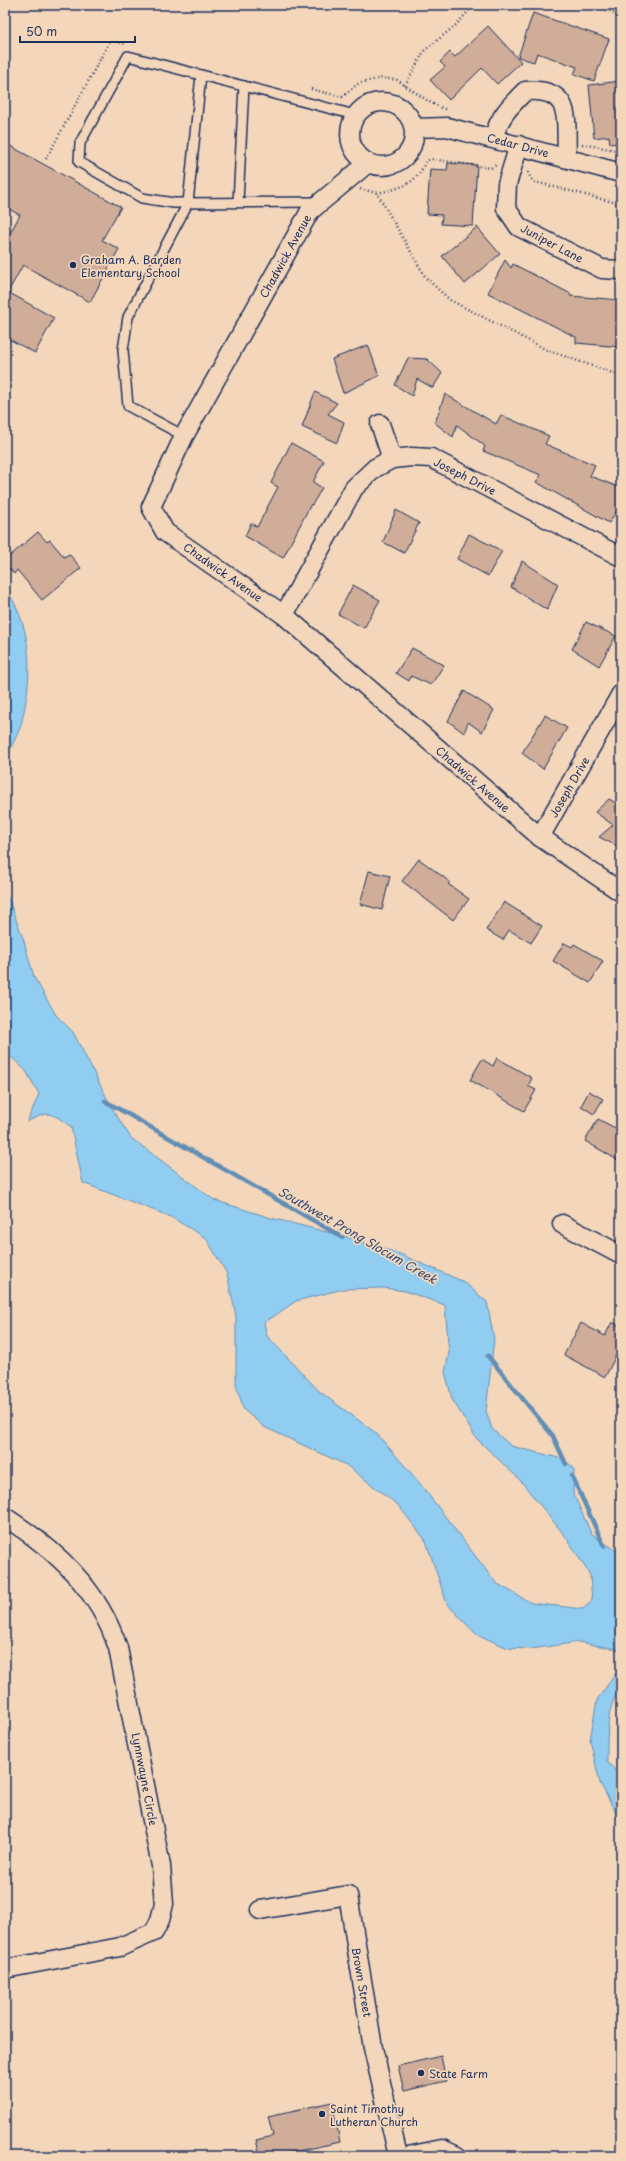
<svg xmlns="http://www.w3.org/2000/svg" width="626" height="2161" font-family="'Playpen Sans',sans-serif">
<style>
.water{fill:#91cdf1;stroke:#628eb6;fill-rule:evenodd}
.lines{fill:none;stroke-linecap:round;stroke-linejoin:round}
.stream{stroke:#628eb6;stroke-width:4.5}
.building{fill:#d0ad98;stroke:#1b2f5e}
.service-casing{stroke:#1b2f5e;stroke-width:12}
.minor-casing{stroke:#1b2f5e;stroke-width:21}
.path{stroke:#1b2f5e;stroke-width:2.5;stroke-dasharray:1 3;stroke-linecap:butt}
.service{stroke:#f4d7bb;stroke-width:9}
.minor{stroke:#f4d7bb;stroke-width:18}
.poi-dot{fill:#1b2f5e;stroke:#f4d7bb;stroke-width:1.5}
.labels{text-anchor:middle;dominant-baseline:central;stroke-width:3.5;stroke-linejoin:round;paint-order:stroke}
.street-label{font-size:11px;fill:#1b2f5e;stroke:#f4d7bb}
.poi-label{font-size:11px;fill:#1b2f5e;stroke:#f4d7bb;text-anchor:start}
.water-label{font-size:12px;font-style:italic;fill:#2d4774;stroke:#f4d7bb}
</style>
<rect width="100%" height="100%" fill="#f4d7bb"/>
<filter id="ink" filterUnits="userSpaceOnUse"><feTurbulence type="fractalNoise" baseFrequency=".025" numOctaves="2"/><feDisplacementMap in="SourceGraphic" scale="8" xChannelSelector="R" yChannelSelector="G"/><feConvolveMatrix kernelMatrix="1 2 1 2 8 2 1 2 1" color-interpolation-filters="sRGB"/></filter>
<g filter="url(#ink)">
<g class="water">
<path d="M5 587C34 630 33 676 21 725 18 734 13 742 10 751 9 757 9 765 8 772L5 767Z"/>
<path d="M5 890 23 938 34 977 56 1015 73 1032 113 1110 131 1138 214 1200 271 1218 347 1237 400 1254 464 1282 487 1302 494 1339 486 1411 492 1429 511 1446 563 1459 574 1468 573 1493 591 1533 621 1554V1650L579 1642 531 1649 508 1648 476 1634 447 1604 426 1541 398 1505 346 1465 264 1427 244 1410 236 1385V1316L227 1274 206 1238 171 1217 83 1183 71 1127C51 1112 49 1110 27 1122L39 1094 26 1071 5 1051ZM384 1288 405 1291 445 1305 449 1353 445 1372 452 1399 476 1438 519 1479 566 1537 590 1575 592 1601 583 1609 531 1603 496 1583 418 1481 376 1433 320 1392 267 1336 264 1323 296 1301 343 1289Z"/>
<path d="M621 1666V1688C606 1703 607 1741 607 1761L621 1777V1823L600 1783 590 1740 597 1700Z"/>
<path d="M621 1879V1947L616 1915Z"/>
</g>
<g class="lines">
<g class="stream">
<path d="M105 1101 342 1237"/>
<path d="M488 1356 553 1436 566 1464"/>
<path d="M572 1476 604 1546"/>
</g>
</g>
<g class="building">
<path d="M533 13 609 39 594 81 574 74 577 67 537 53 534 62 518 57Z"/>
<path d="M488 26 521 62 497 84 482 68 449 100 430 80 445 67 440 62 450 52 455 57Z"/>
<path d="M621 81V143L610 144 609 136 594 138 589 85Z"/>
<path d="M5 143 121 207 102 240 119 249 90 302 23 265 8 292 54 318 35 353 5 337V242L20 215 5 207Z"/>
<path d="M448 163 477 165 473 226 441 224 442 215 427 214 430 169 447 170Z"/>
<path d="M477 227 500 254 465 284 442 256Z"/>
<path d="M505 260 511 268 513 264 571 294 570 296 621 300V347L576 343V337L488 293Z"/>
<path d="M368 345 379 376 343 393 332 359Z"/>
<path d="M408 358 427 359 442 373 433 388 417 379 412 396 395 385Z"/>
<path d="M315 392 337 403 328 414 344 422 337 443 302 427Z"/>
<path d="M445 394 496 424 501 415 549 436 545 444 595 465 590 476 621 488V505L609 523 536 482 541 475 483 451 485 446 457 425 453 437 435 423Z"/>
<path d="M291 443 324 461 313 482 322 488 312 505 311 504 283 558 245 536 251 523 257 527 278 487 271 483Z"/>
<path d="M396 510 419 523 404 553 383 542Z"/>
<path d="M38 532 47 542 50 540 64 557 69 554 81 568 42 600 17 570 14 574 5 563V560Z"/>
<path d="M469 534 502 551 488 576 457 559Z"/>
<path d="M522 561 558 584 547 610 511 587Z"/>
<path d="M353 585 380 600 364 628 338 614Z"/>
<path d="M586 622 616 636 599 666 572 649Z"/>
<path d="M412 648 444 665 431 685 411 676 409 681 396 673Z"/>
<path d="M464 691 494 710 482 732 468 722 464 733 448 721Z"/>
<path d="M545 715 567 728 543 769 522 753Z"/>
<path d="M609 799 621 806V848L599 837 613 825 595 812Z"/>
<path d="M419 859 450 882 448 884 469 899 453 920 402 881Z"/>
<path d="M369 871 390 876 382 910 360 904Z"/>
<path d="M504 902 542 926 531 943 509 930 503 940 486 930Z"/>
<path d="M564 943 572 947 574 944 603 961 590 983 553 961Z"/>
<path d="M497 1058 532 1078 528 1086 536 1090 524 1111 470 1080 482 1059 493 1066Z"/>
<path d="M589 1091 603 1099 594 1114 581 1106Z"/>
<path d="M598 1119 621 1131V1162L585 1141Z"/>
<path d="M612 1322 621 1327V1346L605 1377 564 1355 581 1323 605 1336Z"/>
<path d="M441 2056 446 2081 404 2091 398 2066Z"/>
<path d="M332 2102 340 2142 275 2156H260L256 2140 273 2136 268 2116Z"/>
</g>
<g class="lines">
<defs>
<g id="service">
<path d="M238 202 244 86"/>
<path d="M319 202 174 203 142 198 79 162 80 143 128 56 355 115"/>
<path d="M184 436 128 406 123 350 128 317 188 203 201 75"/>
</g>
<g id="minor">
<circle cx="382" cy="134" r="32"/>
<path d="M414 128 447 127 621 173"/>
<path d="M493 138C500 116 509 107 525 91 575 87 565 121 567 158"/>
<path d="M519 145 507 184 506 208 519 227 602 269 621 270"/>
<path d="M368 163 310 211 184 436 151 507 165 532 284 615 540 837 621 892"/>
<path d="M380 424 392 459"/>
<path d="M284 615 354 488 375 468 392 459 412 457 431 458 621 557"/>
<path d="M540 837 621 694"/>
<path d="M562 1224 621 1255"/>
<path d="M5 1517C56 1550 99 1589 118 1648L161 1866 164 1904 160 1920 154 1932 120 1947 5 1969"/>
<path d="M260 1910 348 1895 373 2048 398 2156"/>
<path d="M408 2156 442 2149 457 2156"/>
</g>
</defs>
<use href="#service" class="service-casing"/>
<use href="#minor" class="minor-casing"/>
<g class="path">
<path d="M599 5 615 14 621 21"/>
<path d="M405 86 424 51 456 25 474 5"/>
<path d="M311 89 342 97 359 83 382 78 397 80 431 103 447 110"/>
<path d="M582 144 621 151"/>
<path d="M46 159 110 41 125 44"/>
<path d="M528 172 531 179 535 182 621 204"/>
<path d="M360 189 377 193 426 278 450 300 547 350 621 376"/>
<path d="M377 193C401 188 416 185 426 161L431 159 491 168 496 165"/>
</g>
<use href="#service" class="service"/>
<use href="#minor" class="minor"/>
</g>
</g>
<g class="poi-dot">
<circle cx="73" cy="265" r="4"/>
<circle cx="421" cy="2073" r="4"/>
<circle cx="322" cy="2114" r="4"/>
</g>
<g class="labels">
<g class="street-label">
<text transform="translate(518 145) rotate(15)">Cedar Drive</text>
<text transform="translate(552 243) rotate(28)">Juniper Lane</text>
<text transform="translate(285 256) rotate(-61)">Chadwick Avenue</text>
<text transform="translate(465 476) rotate(27)">Joseph Drive</text>
<text transform="translate(223 572) rotate(35)">Chadwick Avenue</text>
<text transform="translate(473 779) rotate(41)">Chadwick Avenue</text>
<text transform="translate(569 787) rotate(-60)">Joseph Drive</text>
<text transform="translate(145 1779) rotate(79)">Lynnwayne Circle</text>
<text transform="translate(362 1982) rotate(80)">Brown Street</text>
</g>
<g class="poi-label">
<text x="81" y="259">Graham A. Barden<tspan x="81" dy="13">Elementary School</tspan></text>
<text x="429" y="2073">State Farm</text>
<text x="330" y="2108">Saint Timothy<tspan x="330" dy="13">Lutheran Church</tspan></text>
</g>
<g class="water-label">
<text transform="translate(358 1235) rotate(30)">Southwest Prong Slocum Creek</text>
</g>
</g>
<rect width="626" height="2161" fill="none" stroke="#f4d7bb" stroke-width="20"/>
<rect x="10" y="10" width="606" height="2141" fill="none" stroke="#1b2f5e" stroke-width="1.5" filter="url(#ink)"/>
<path d="M20 36v6h115v-6" fill="none" stroke="#1b2f5e" stroke-width="2"/>
<text x="26" y="36" font-size="12" fill="#1b2f5e" stroke="#f4d7bb" stroke-width="3" paint-order="stroke">50 m</text>
</svg>
